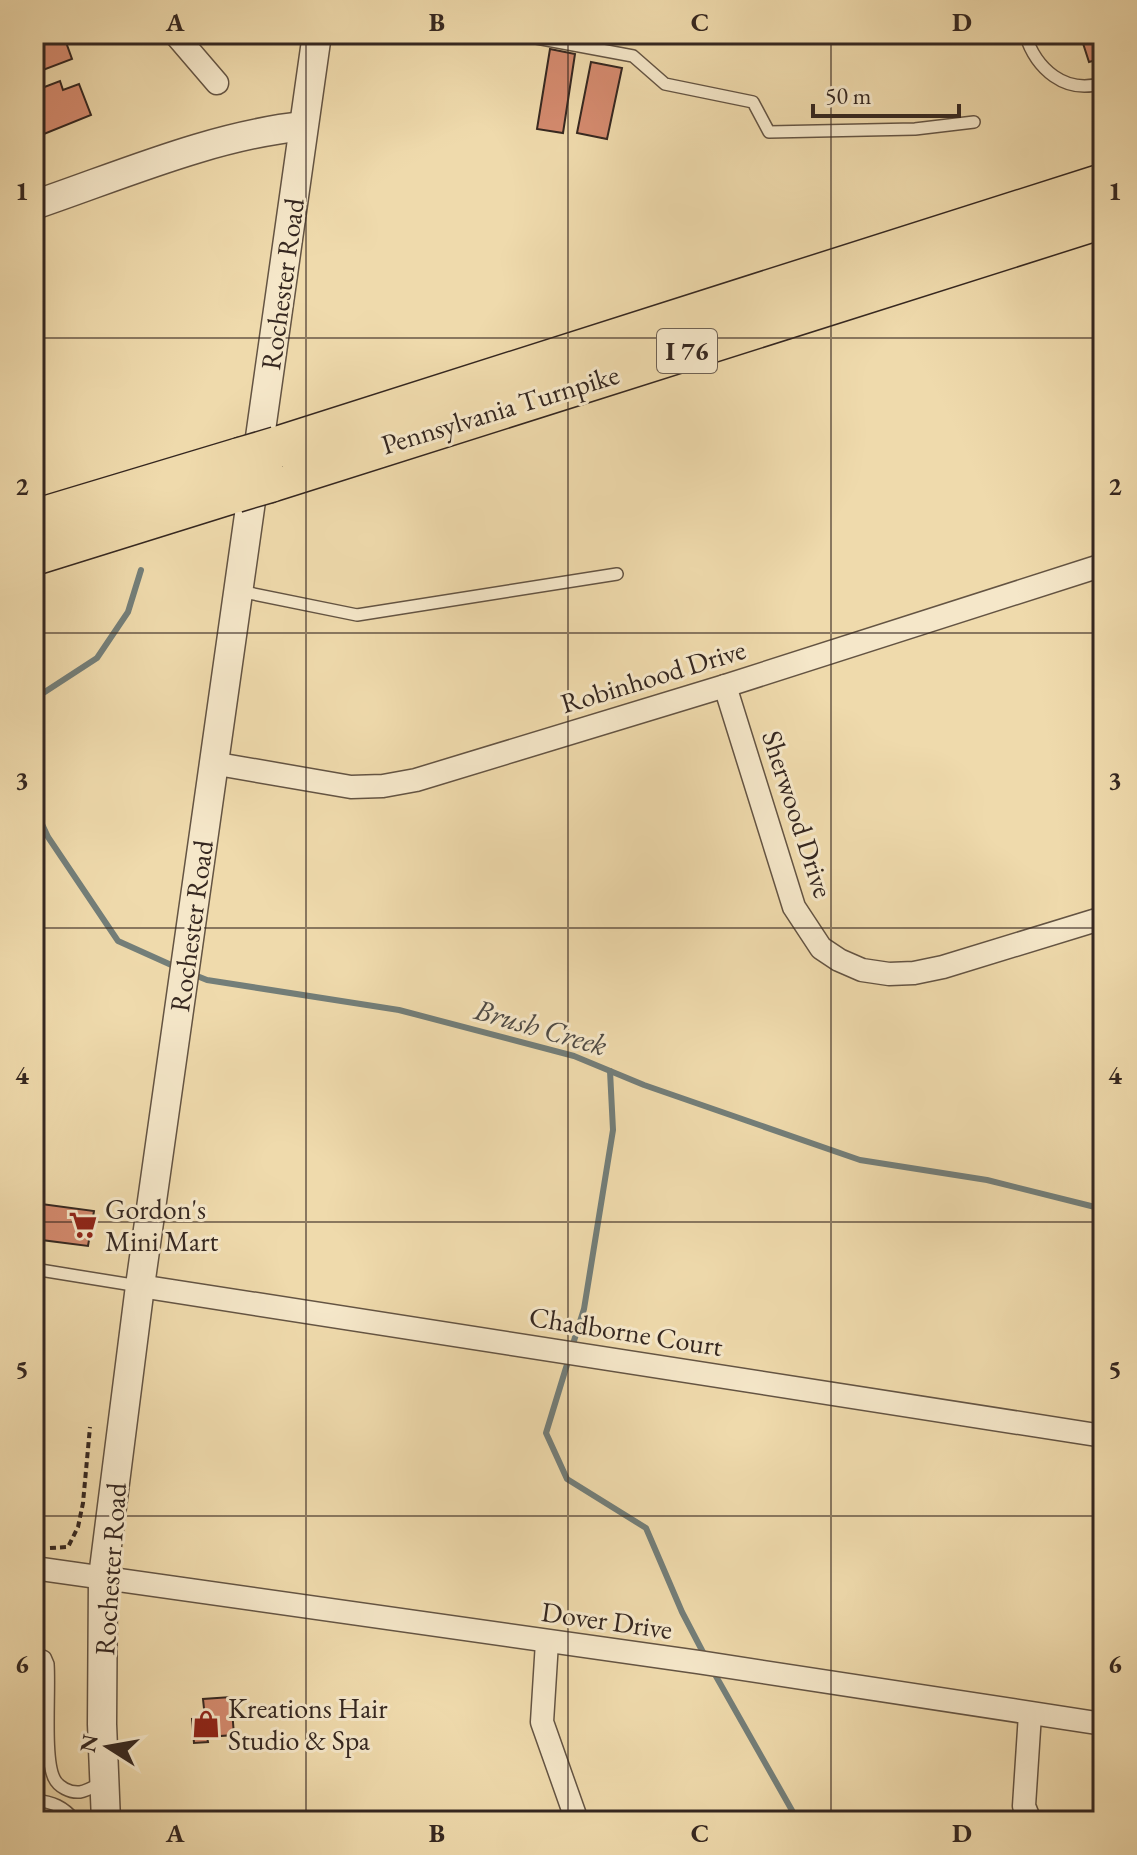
<svg xmlns="http://www.w3.org/2000/svg" width="1137" height="1855" font-family="'EB Garamond',serif">
<style>
.lines{fill:none;stroke-linecap:round;stroke-linejoin:round}
.stream{stroke:#737e79;stroke-width:6}
.building{fill:#d48a6e;stroke:#352720;stroke-width:2}
.service-casing{stroke:#645443;stroke-width:14}
.minor-casing{stroke:#645443;stroke-width:25}
.tertiary-casing{stroke:#645443;stroke-width:31}
.motorway-casing{stroke:#352720;stroke-width:43}
.path{stroke:#352720;stroke-width:4;stroke-dasharray:6 4;stroke-linecap:butt}
.service{stroke:#f5e7c9;stroke-width:11}
.minor{stroke:#f5e7c9;stroke-width:22}
.tertiary{stroke:#f5e7c9;stroke-width:28}
.motorway{stroke:#efdaac;stroke-width:40}
.motorway-bridge-casing{stroke:#352720;stroke-width:43;stroke-linecap:butt}
.motorway-bridge{stroke:#efdaac;stroke-width:40}
.grid{fill:none;stroke:#352720;stroke-width:2;stroke-opacity:0.55}
.labels{text-anchor:middle;dominant-baseline:central;stroke-width:6;stroke-linejoin:round;paint-order:stroke}
.shield{fill:#f5e7c9;stroke:#6f6153;stroke-width:2}
.shield-label{font-size:26px;font-weight:bold;fill:#352720}
.street-label{font-size:28px;fill:#352720;stroke:#f5e7c9}
.poi-label{font-size:28px;fill:#352720;stroke:#f5e7c9;text-anchor:start}
.water-label{font-size:30px;font-style:italic;fill:#4f4b45;stroke:#f5e7c9}
.neatline{fill:none;stroke:#352720;stroke-width:3}
.grid-label{font-size:26px;text-anchor:middle;font-weight:bold;fill:#352720}
</style>
<rect width="100%" height="100%" fill="#efdaac"/>
<filter id="stains"><feTurbulence type="fractalNoise" baseFrequency=".0025" numOctaves="4"/><feColorMatrix values="0 0 0 0 .2 0 0 0 0 .09 0 0 0 0 .02 0 0 0 .5 -.17"/></filter>
<radialGradient id="worn" r=".72"><stop offset=".6" stop-color="#630" stop-opacity="0"/><stop offset="1" stop-color="#630" stop-opacity=".3"/></radialGradient>
<g class="lines">
<g class="stream">
<path d="M34 699 97 658 128 612 141 570"/>
<path d="M34 807 48 837 118 941 178 968"/>
<path d="M192 974 207 980 399 1010 574 1056 644 1085 860 1160 987 1180 1103 1209"/>
<path d="M572 1347 584 1309 613 1130 610 1071"/>
<path d="M569 1358 546 1433 567 1479 646 1528 682 1612 706 1658"/>
<path d="M713 1671 798 1821"/>
</g>
</g>
<g class="building">
<path d="M34 34H63L72 59 43 70 37 53 34 54Z"/>
<path d="M1080 34H1103V58L1089 62Z"/>
<path d="M550 49 575 54 563 133 537 129Z"/>
<path d="M591 62 622 68 607 139 577 133Z"/>
<path d="M60 81 63 90 79 84 91 115 34 138V91Z"/>
<path d="M34 1203 94 1211 88 1246 34 1239Z"/>
<path d="M231 1697 234 1735 207 1737 208 1742 194 1743 192 1719 205 1718 203 1699Z"/>
</g>
<g class="lines">
<defs>
<g id="service">
<path d="M515 34 633 56 665 84 753 102 769 132 915 129 974 122"/>
<path d="M1025 34C1036 69 1065 95 1103 83"/>
<path d="M239 591 357 615 617 574"/>
<path d="M34 1269 139 1286"/>
<path d="M34 1652 45 1657 48 1664C50 1691 44 1758 54 1778 58 1787 70 1793 80 1792 87 1791 97 1785 103 1782"/>
<path d="M34 1800C53 1802 63 1806 76 1821"/>
</g>
<g id="minor">
<path d="M175 34 217 83"/>
<path d="M725 686 794 907 821 948 839 960 862 970 889 974 914 973 943 967 1103 918"/>
<path d="M212 763 351 787 383 786 416 780 725 686 1103 565"/>
<path d="M140 1286 1103 1436"/>
<path d="M34 1568 698 1662 1103 1724"/>
<path d="M547 1642 542 1722 577 1821"/>
<path d="M1030 1821 1024 1806 1030 1714"/>
</g>
<g id="tertiary">
<path d="M34 205C122 175 211 136 303 126"/>
<path d="M106 1821 102 1724 103 1577 140 1286 317 34"/>
</g>
<g id="motorway">
<path d="M277 447 1103 184"/>
<path d="M270 482 1103 218"/>
<path d="M34 520 240 458"/>
<path d="M34 555 236 492"/>
</g>
</defs>
<use href="#service" class="service-casing"/>
<use href="#minor" class="minor-casing"/>
<use href="#tertiary" class="tertiary-casing"/>
<use href="#motorway" class="motorway-casing"/>
<path class="path" d="M50 1548 68 1547 78 1527 83 1503 90 1427"/>
<use href="#service" class="service"/>
<use href="#minor" class="minor"/>
<use href="#tertiary" class="tertiary"/>
<use href="#motorway" class="motorway"/>
<defs>
<g id="motorway-bridge">
<path d="M240 458 277 447"/>
<path d="M236 492 270 482"/>
</g>
</defs>
<use href="#motorway-bridge" class="motorway-bridge-casing"/>
<use href="#motorway-bridge" class="motorway-bridge"/>
</g>
<path class="grid" d="M306 34V1821M568 34V1821M831 34V1821M34 338H1103M34 633H1103M34 928H1103M34 1222H1103M34 1516H1103"/>
<defs>
<symbol id="supermarket-bare" viewBox="-9 -9 18 18"><path d="M-6-5.5h2.5l.6 2H6L4.5 2H-2.5L-4.4-4H-6ZM-1.5 3.2a1.3 1.3 0 1 0 .1 0ZM3 3.2a1.3 1.3 0 1 0 .1 0Z" fill="#8f2418" stroke="#f5e7c9" stroke-width="2.5" paint-order="stroke"/></symbol>
<symbol id="shop-bare" viewBox="-9 -9 18 18"><path d="M-5-2.5h2.3a2.7 3.5 0 0 1 5.4 0H5L5.5 6h-11ZM-1.5-2.5h3a1.5 2.3 0 0 0-3 0Z" fill="#8f2418" stroke="#f5e7c9" stroke-width="2.5" paint-order="stroke"/></symbol>
</defs>
<g fill-rule="evenodd">
<use href="#supermarket-bare" x="63" y="1205" width="40" height="40"/>
<use href="#shop-bare" x="186" y="1704" width="40" height="40"/>
</g>
<g class="labels">
<rect class="shield" x="657" y="329" width="60" height="44" rx="6"/>
<g class="shield-label">
<text x="687" y="351">I 76</text>
</g>
<g class="street-label">
<text transform="translate(282 284) rotate(-82)">Rochester Road</text>
<text transform="translate(500 409) rotate(-17)">Pennsylvania Turnpike</text>
<text transform="translate(653 676) rotate(-17)">Robinhood Drive</text>
<text transform="translate(798 814) rotate(72)">Sherwood Drive</text>
<text transform="translate(191 926) rotate(-82)">Rochester Road</text>
<text transform="translate(626 1331) rotate(9)">Chadborne Court</text>
<text transform="translate(110 1569) rotate(-86)">Rochester Road</text>
<text transform="translate(607 1620) rotate(8)">Dover Drive</text>
</g>
<g class="poi-label">
<text x="105" y="1209">Gordon's<tspan x="105" dy="32">Mini Mart</tspan></text>
<text x="228" y="1708">Kreations Hair<tspan x="228" dy="32">Studio &amp; Spa</tspan></text>
</g>
<g class="water-label">
<text transform="translate(541 1027) rotate(16)">Brush Creek</text>
</g>
</g>
<rect width="1137" height="1855" fill="none" stroke="#efdaac" stroke-width="88"/>
<g transform="translate(108 1747) rotate(281)" stroke="#f5e7c9" stroke-width="6" paint-order="stroke">
<path d="M0-6L14 30L0 20L-14 30Z" fill="#352720"/>
<text y="-12" font-size="22" font-weight="bold" text-anchor="middle" fill="#352720">N</text>
</g>
<path d="M813 104v12h146v-12" fill="none" stroke="#352720" stroke-width="4"/>
<text x="825" y="104" font-size="24" fill="#352720" stroke="#f5e7c9" stroke-width="6" paint-order="stroke">50 m</text>
<rect x="44" y="44" width="1049" height="1767" class="neatline"/>
<g class="grid-label">
<text x="175" y="31">A</text>
<text x="437" y="31">B</text>
<text x="700" y="31">C</text>
<text x="962" y="31">D</text>
<text x="22" y="200">1</text>
<text x="1115" y="200">1</text>
<text x="22" y="495">2</text>
<text x="1115" y="495">2</text>
<text x="22" y="789">3</text>
<text x="1115" y="789">3</text>
<text x="22" y="1084">4</text>
<text x="1115" y="1084">4</text>
<text x="22" y="1378">5</text>
<text x="1115" y="1378">5</text>
<text x="22" y="1673">6</text>
<text x="1115" y="1673">6</text>
<text x="175" y="1842">A</text>
<text x="437" y="1842">B</text>
<text x="700" y="1842">C</text>
<text x="962" y="1842">D</text>
</g>
<rect width="100%" height="100%" filter="url(#stains)"/>
<rect width="100%" height="100%" fill="url(#worn)"/>
</svg>
